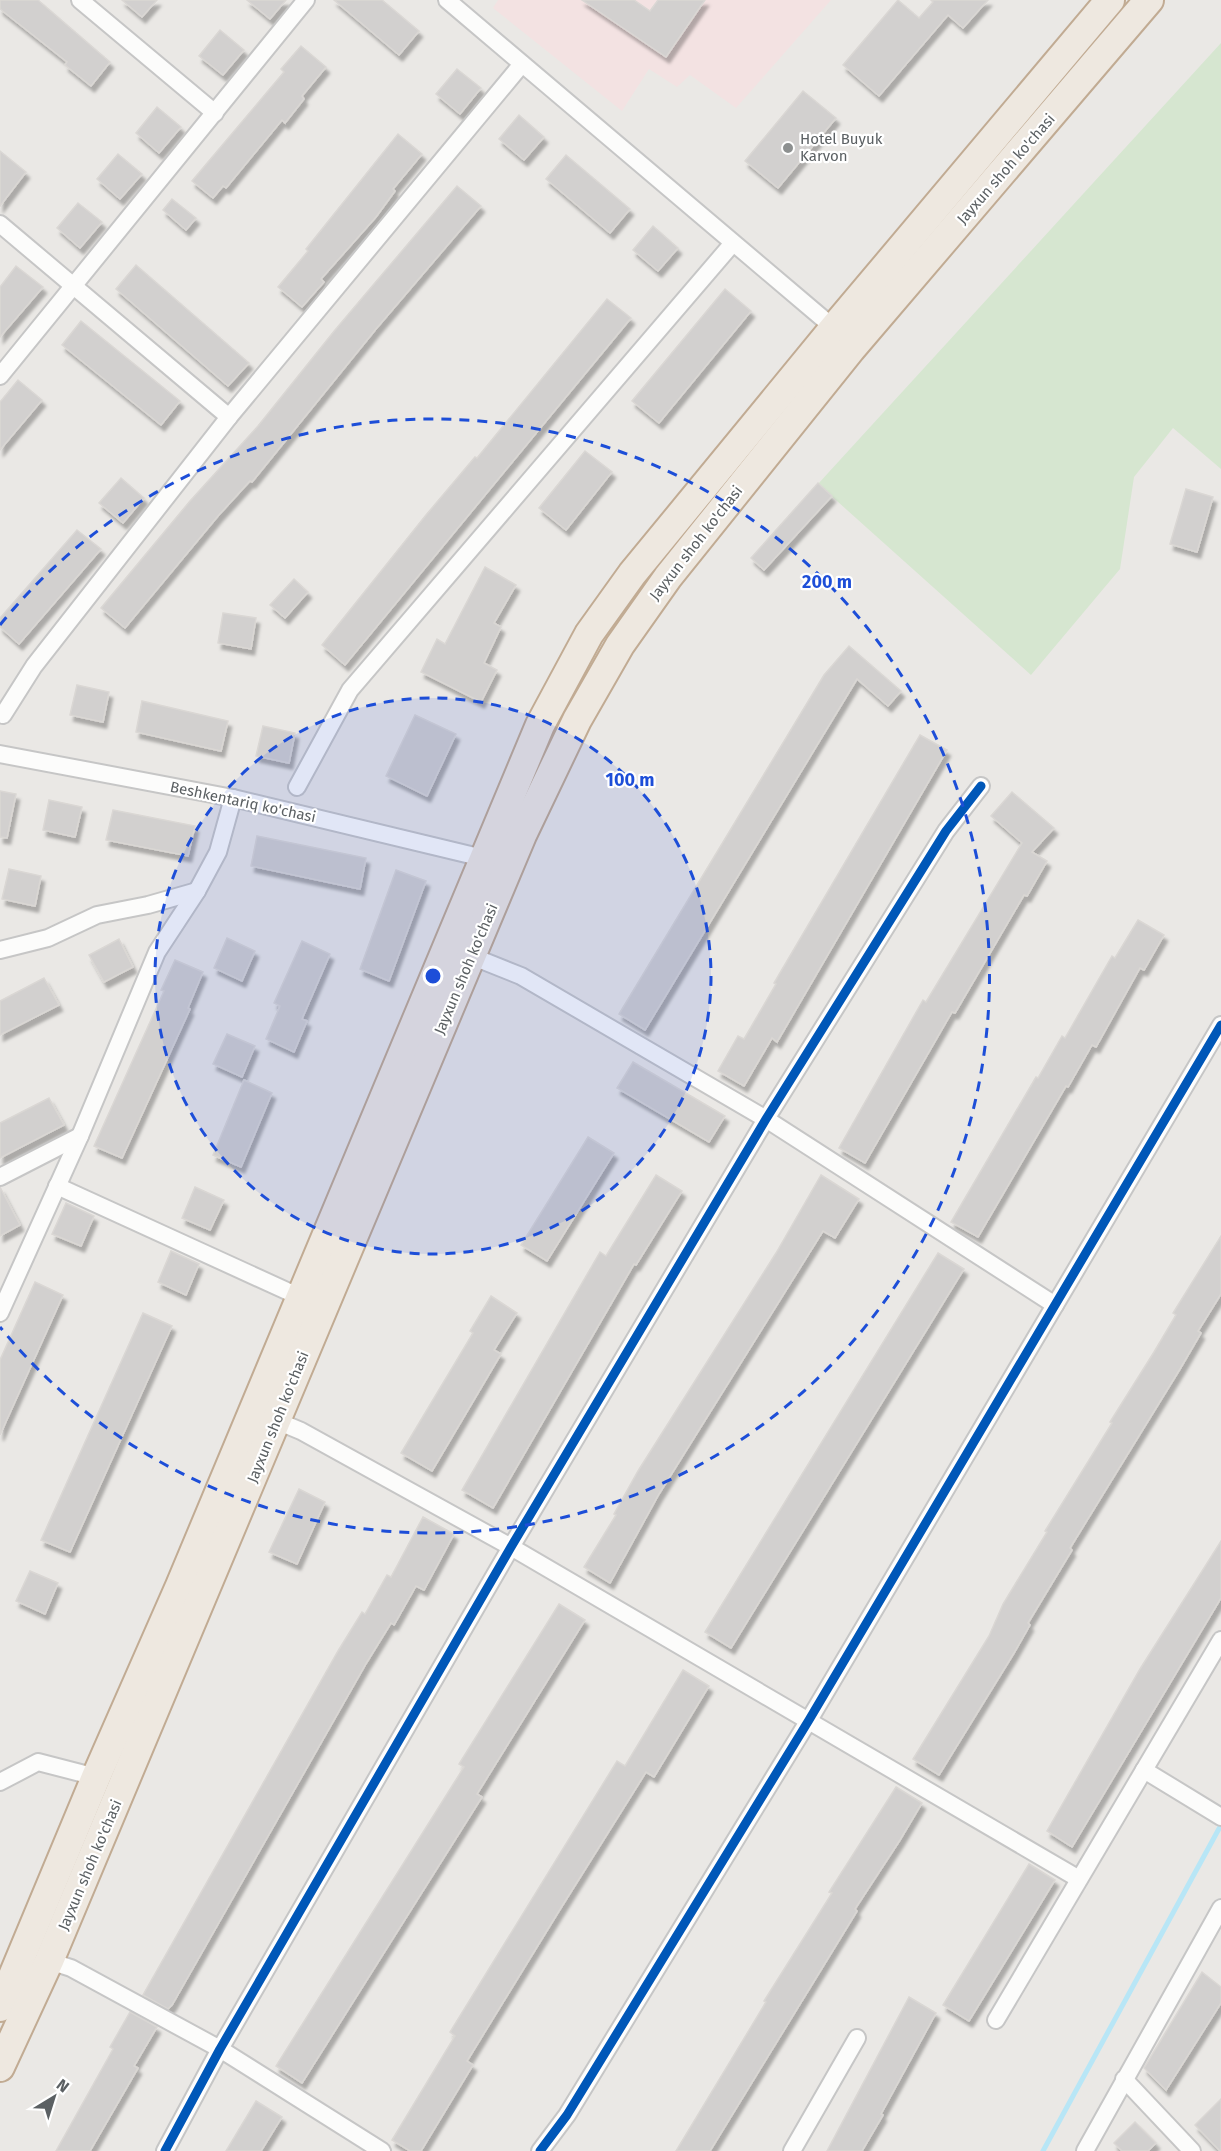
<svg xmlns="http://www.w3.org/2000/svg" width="1221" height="2151" font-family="'Fira Sans',sans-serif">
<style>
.medical{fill:#f3e2e2}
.green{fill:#d6e6d0}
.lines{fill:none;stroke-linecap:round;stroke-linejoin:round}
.stream{stroke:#b8e6f6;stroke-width:5}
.building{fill:#d2d0cf;stroke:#dad7d4;stroke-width:1.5;filter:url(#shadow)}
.street-casing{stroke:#c6c6c6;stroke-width:20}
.highway-casing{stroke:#c1ab93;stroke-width:32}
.street{stroke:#fcfcfb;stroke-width:16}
.highway{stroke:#eee8e0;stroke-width:28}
.cycleway-casing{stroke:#fff;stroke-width:13}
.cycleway{stroke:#0057b8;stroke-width:9}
.ring{fill:none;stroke:#1d4ed8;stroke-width:3;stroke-dasharray:10 8}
.poi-dot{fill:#8d9090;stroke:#fff;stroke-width:2}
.labels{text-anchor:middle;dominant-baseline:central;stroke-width:4.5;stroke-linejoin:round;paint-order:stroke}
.poi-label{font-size:15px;fill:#5b6063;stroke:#fff;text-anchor:start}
.street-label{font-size:15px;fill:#5b6063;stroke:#fff}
.centre{fill:#1d4ed8;stroke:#fff;stroke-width:3}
.ring-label{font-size:18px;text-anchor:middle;font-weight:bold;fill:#1d4ed8;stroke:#fff;stroke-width:4.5;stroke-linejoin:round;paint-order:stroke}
</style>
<defs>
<filter id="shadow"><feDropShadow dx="3.5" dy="6" stdDeviation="1.5" flood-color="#0004"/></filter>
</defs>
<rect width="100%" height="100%" fill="#eae8e5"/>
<path class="medical" d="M498 0H831L736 108 690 75 677 87 649 69 622 111 493 8Z"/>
<path class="green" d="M1221 43V469L1173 428 1134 477 1120 569 1031 675 818 484Z"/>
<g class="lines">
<path class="stream" d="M1043 2151 1221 1825"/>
</g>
<g class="building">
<path d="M0 0H38L110 62 91 86 65 65 67 62 0 9Z"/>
<path d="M122 0H157L142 17Z"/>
<path d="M247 0H286L270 19Z"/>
<path d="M334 0H382L419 31 399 55Z"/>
<path d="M582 0H634L650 11 658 0H705L666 57Z"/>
<path d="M898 0 919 18 933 2 931 0H988L963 28 948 15 879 96 843 65Z"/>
<path d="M220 30 244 50 223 75 199 56Z"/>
<path d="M301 46 326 67 302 96 304 99 285 123 282 120 226 188 223 186 213 198 192 181 284 72 281 69Z"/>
<path d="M457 69 481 88 460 114 436 94Z"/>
<path d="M803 91 836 118 778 188 745 161Z"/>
<path d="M157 107 181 127 159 153 136 133Z"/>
<path d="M519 115 544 137 524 160 499 139Z"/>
<path d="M398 134 422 154 393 189 395 191 376 217 321 279 324 282 302 307 278 287 308 251 306 249Z"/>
<path d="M0 151 26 172 0 206Z"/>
<path d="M118 154 142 174 120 199 97 179Z"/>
<path d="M566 155 630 209 610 233 546 179Z"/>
<path d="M457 186 481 206 376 329 252 482 250 481 218 516 125 628 101 608 190 501 258 426 335 330Z"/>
<path d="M172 199 196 218 186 230 163 210Z"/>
<path d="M78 203 102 222 80 248 57 228Z"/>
<path d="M653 226 678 248 658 271 633 250Z"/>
<path d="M136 265 249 363 228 386 116 289Z"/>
<path d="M16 266 43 287 0 337V287Z"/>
<path d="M725 289 751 311 659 423 632 401Z"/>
<path d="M607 299 631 318 345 665 322 645 426 515 475 457 477 458Z"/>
<path d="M81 321 180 401 161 425 62 345Z"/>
<path d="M18 380 42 400 0 450V402Z"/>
<path d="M585 451 612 472 566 530 539 508Z"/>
<path d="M121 478 144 498 123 523 99 503Z"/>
<path d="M818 483 832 496 764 570 751 558Z"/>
<path d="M1186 489 1213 497 1197 552 1170 544Z"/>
<path d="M77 530 101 549 19 644 0 627V618Z"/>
<path d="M485 567 516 585 494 623 501 627 484 663 497 670 481 702 421 672 437 639 445 644Z"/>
<path d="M294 579 308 592 285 618 270 605Z"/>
<path d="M223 613 256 618 251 649 218 643Z"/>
<path d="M849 646 901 691 888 706 857 679 645 1030 619 1014 824 675Z"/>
<path d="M77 685 109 692 103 722 70 715Z"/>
<path d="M142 701 228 721 221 751 136 732Z"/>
<path d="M415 715 456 734 427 796 386 776Z"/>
<path d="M263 726 295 733 289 763 256 756Z"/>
<path d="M920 735 947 750 777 1042 772 1038 744 1086 718 1071 738 1036 744 1039 776 984 774 983Z"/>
<path d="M0 791 16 794 7 838 0 837Z"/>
<path d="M1012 792 1054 828 1032 852 1047 861 1027 896 1024 895 955 1013 952 1012 865 1163 839 1148 923 1000 926 1002 1022 843 991 816Z"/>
<path d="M49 800 82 807 75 837 43 830Z"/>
<path d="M113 810 195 826 188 856 106 840Z"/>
<path d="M257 836 366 858 360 889 251 866Z"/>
<path d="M9 869 41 876 35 906 2 899Z"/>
<path d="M396 870 426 881 389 981 360 969Z"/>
<path d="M1138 920 1164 935 1144 970 1140 968 1096 1047 1092 1045 1068 1087 1066 1086 978 1237 951 1222 1036 1077 1038 1078 1062 1036 1065 1038 1112 956 1115 958Z"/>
<path d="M227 938 255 951 242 981 214 968Z"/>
<path d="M119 939 133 967 104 982 89 955Z"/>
<path d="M302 941 330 954 302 1019 307 1021 294 1052 266 1039 280 1006 274 1003Z"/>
<path d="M175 960 203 972 188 1008 190 1009 122 1158 94 1146 164 991 161 990Z"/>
<path d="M44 978 59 1005 0 1035V1001Z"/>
<path d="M227 1034 255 1046 242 1077 213 1064Z"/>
<path d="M633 1062 725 1116 709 1142 617 1088Z"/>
<path d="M244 1080 272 1093 241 1167 213 1155Z"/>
<path d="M49 1098 64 1125 0 1158V1123Z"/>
<path d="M588 1137 614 1153 547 1261 521 1245Z"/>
<path d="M656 1175 682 1191 636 1265 634 1264 493 1508 462 1490 600 1252 606 1256Z"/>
<path d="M821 1175 859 1199 835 1238 823 1231 659 1494 610 1583 584 1567 616 1515 614 1514 638 1471 776 1253Z"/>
<path d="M0 1187 20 1225 0 1236Z"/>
<path d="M195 1187 224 1200 210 1230 182 1218Z"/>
<path d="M66 1203 94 1216 81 1246 52 1234Z"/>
<path d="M1221 1236V1294L1198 1331 1201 1333 1180 1369 1070 1548 1072 1550 1028 1623 1030 1625 1014 1653 939 1775 913 1759 989 1636 1003 1604 1047 1532 1045 1531 1112 1423 1110 1422 1154 1352 1176 1315 1173 1313Z"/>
<path d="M171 1251 199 1264 186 1295 158 1282Z"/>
<path d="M938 1253 964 1269 731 1648 705 1632Z"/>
<path d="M35 1282 63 1295 0 1435V1360Z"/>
<path d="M491 1296 517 1313 494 1350 501 1354 432 1471 401 1453 473 1333 470 1331Z"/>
<path d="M143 1313 172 1326 70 1552 41 1540Z"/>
<path d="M299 1489 325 1502 297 1564 269 1552Z"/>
<path d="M423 1517 454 1534 424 1590 416 1586 394 1625 391 1623 367 1662 172 2005 168 2009 143 1995 338 1651 362 1612 365 1614 387 1575 391 1577Z"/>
<path d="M1221 1541V1598L1072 1847 1047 1831 1140 1669Z"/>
<path d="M30 1571 58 1583 45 1614 16 1601Z"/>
<path d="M559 1604 585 1620 477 1794 482 1797 302 2083 276 2066 464 1767 459 1764Z"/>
<path d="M683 1670 709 1686 654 1777 646 1772 559 1911 467 2061 473 2065 421 2151H410L392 2140 455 2036 450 2032 617 1761 625 1766Z"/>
<path d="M896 1787 922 1803 900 1840 855 1909 857 1911 710 2151H676L766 2002 764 2001 832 1893 829 1892Z"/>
<path d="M1029 1864 1055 1880 969 2021 943 2005Z"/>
<path d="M1202 1972 1221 1987V2003L1166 2090 1144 2068Z"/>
<path d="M909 1997 936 2013 881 2114 883 2115 862 2151H827Z"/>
<path d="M130 2012 157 2027 134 2066 138 2068 90 2151H56L113 2049 110 2047Z"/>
<path d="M1221 2099V2151H1220L1195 2125Z"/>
<path d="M256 2101 282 2117 261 2151H226Z"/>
<path d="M1135 2122 1156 2143 1148 2151H1122L1114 2143Z"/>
</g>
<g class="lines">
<defs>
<g id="street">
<path d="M80 0 215 113"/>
<path d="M447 0 834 328"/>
<path d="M0 224 229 417"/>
<path d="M0 376 306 0"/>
<path d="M3 715 34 666 229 417 522 64"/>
<path d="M0 754 233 798 483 858"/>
<path d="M297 787 350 690 733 243"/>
<path d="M0 950 48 938 97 915 148 905 197 891"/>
<path d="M471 956 521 976 766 1119 1055 1305"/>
<path d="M0 1177 80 1136"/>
<path d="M57 1186 300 1297"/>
<path d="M0 1313 80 1136 157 952 197 891 218 852 233 798"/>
<path d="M277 1421 301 1431 511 1547 1079 1879"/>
<path d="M1144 1770 1221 1817"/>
<path d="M0 1782 38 1762 96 1777"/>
<path d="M49 1961 71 1968 220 2049 382 2151"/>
<path d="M996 2020 1221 1640"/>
<path d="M1124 2079 1192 2151"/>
<path d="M165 2151 220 2049 511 1547 766 1119 946 831 981 786"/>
<path d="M540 2151 567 2115 809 1720 1221 1025"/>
<path d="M792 2151 857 2038"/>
<path d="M1085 2151 1221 1908"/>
</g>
<g id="highway">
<path d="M0 2007 96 1777 180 1586 540 725 589 634 632 574 834 328 1110 0"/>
<path d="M0 2067 49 1961 522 835 577 720 620 645 668 577 851 349 1149 0"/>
</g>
</defs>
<use href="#street" class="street-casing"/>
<use href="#highway" class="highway-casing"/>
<use href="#street" class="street"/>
<use href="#highway" class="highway"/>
<defs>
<g id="cycleway">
<path d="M165 2151 220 2049 511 1547 766 1119 946 831 981 786"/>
<path d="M540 2151 567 2115 809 1720 1221 1025"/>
</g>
</defs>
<use href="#cycleway" class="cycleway-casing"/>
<use href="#cycleway" class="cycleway"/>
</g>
<circle cx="433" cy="976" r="278" fill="#1d4ed8" fill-opacity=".12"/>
<g class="ring">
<circle cx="433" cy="976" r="278"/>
<path d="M0 625A557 557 0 1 1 0 1327"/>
</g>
<circle class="poi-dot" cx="788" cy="148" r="6"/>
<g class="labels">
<g class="poi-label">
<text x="800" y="139">Hotel Buyuk<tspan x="800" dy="17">Karvon</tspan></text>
</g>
<g class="street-label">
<text transform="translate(1006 169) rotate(-49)">Jayxun shoh ko'chasi</text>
<text transform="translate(696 543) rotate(-52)">Jayxun shoh ko'chasi</text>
<text transform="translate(243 802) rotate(12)">Beshkentariq ko'chasi</text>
<text transform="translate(466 969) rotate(-67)">Jayxun shoh ko'chasi</text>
<text transform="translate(278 1417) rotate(-68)">Jayxun shoh ko'chasi</text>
<text transform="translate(90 1865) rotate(-67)">Jayxun shoh ko'chasi</text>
</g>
</g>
<circle cx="433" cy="976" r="9" class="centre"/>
<g class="ring-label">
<text x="827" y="588">200 m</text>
<text x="630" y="786">100 m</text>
</g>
<g transform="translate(54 2097) rotate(38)" stroke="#ffffff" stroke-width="4.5" paint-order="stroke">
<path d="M0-4.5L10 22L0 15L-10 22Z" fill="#5b6063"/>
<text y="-9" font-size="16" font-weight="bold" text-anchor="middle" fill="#5b6063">N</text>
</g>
</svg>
